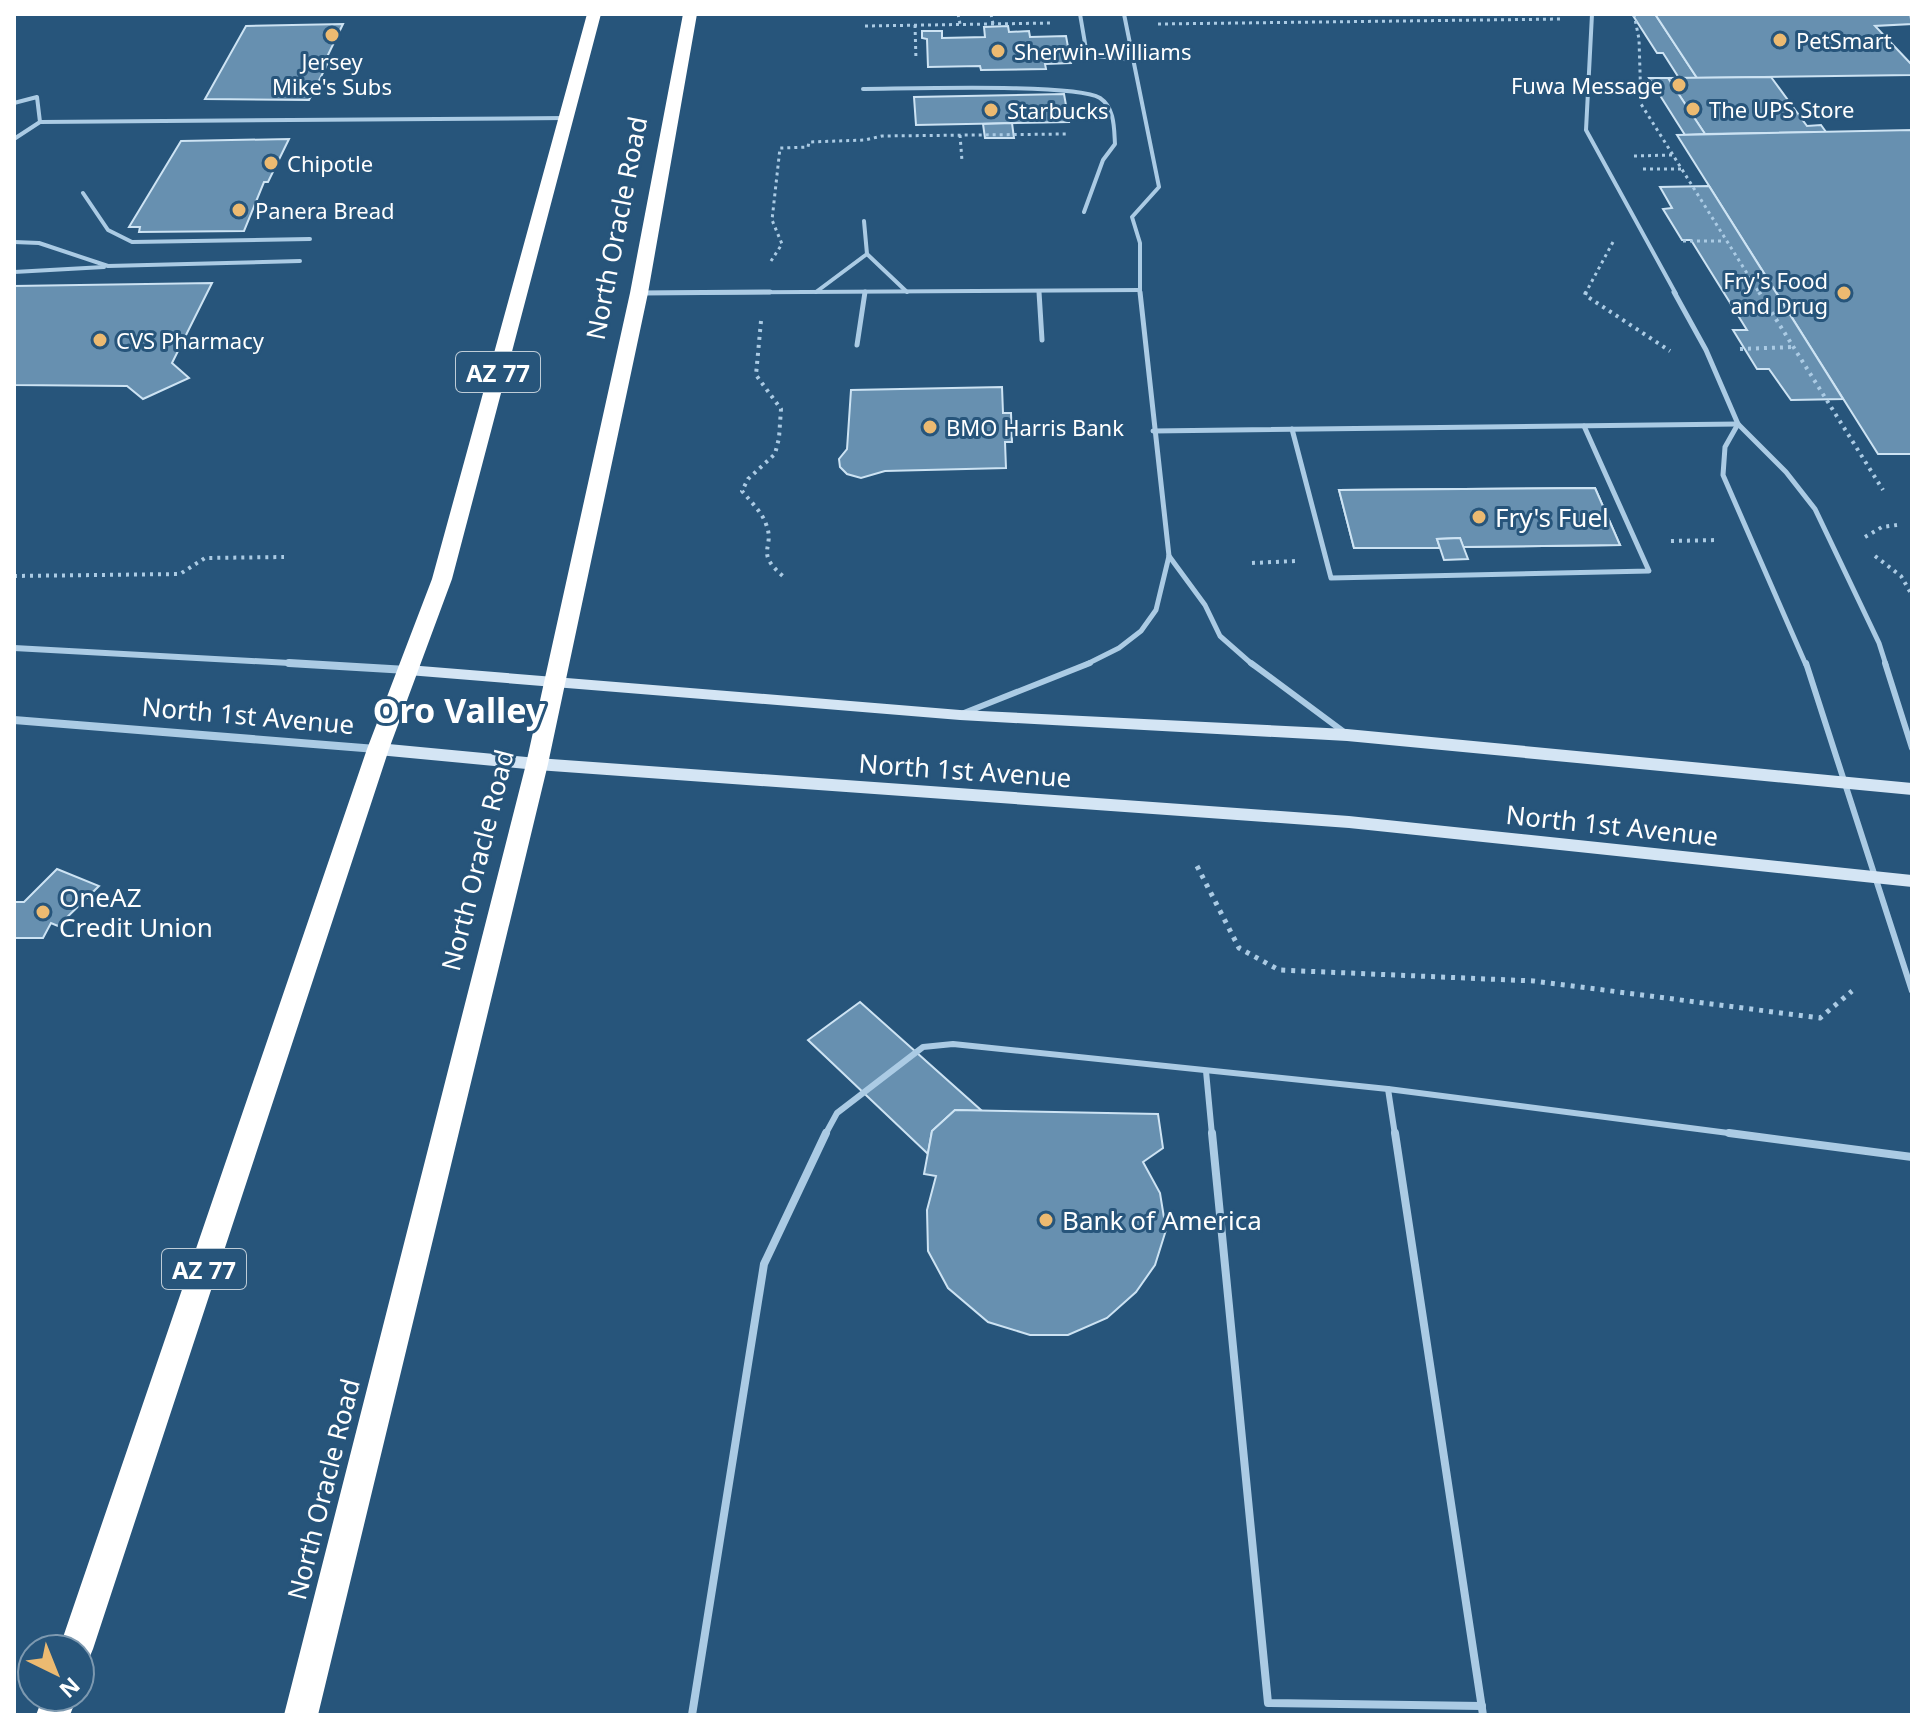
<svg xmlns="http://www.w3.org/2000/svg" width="1926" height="1729" font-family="'Noto Sans',sans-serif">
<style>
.building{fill:#6790b0;stroke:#cde3f3;stroke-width:2}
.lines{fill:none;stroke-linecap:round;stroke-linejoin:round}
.path-far2{stroke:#abcbe4;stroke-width:3;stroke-dasharray:3 4;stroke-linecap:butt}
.path-far1{stroke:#abcbe4;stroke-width:4;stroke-dasharray:3 5;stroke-linecap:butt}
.path{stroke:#abcbe4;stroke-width:5;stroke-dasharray:4 6;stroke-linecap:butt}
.lane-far3{stroke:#abcbe4;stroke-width:4}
.lane-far2{stroke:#abcbe4;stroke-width:5}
.lane-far1{stroke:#abcbe4;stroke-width:6}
.lane{stroke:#abcbe4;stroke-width:8}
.street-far1{stroke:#abcbe4;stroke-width:6}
.street{stroke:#abcbe4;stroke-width:8}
.secondary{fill:#d4e5f4;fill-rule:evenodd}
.highway{fill:#fff;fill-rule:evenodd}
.poi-dot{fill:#ecba71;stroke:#27557b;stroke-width:3}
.labels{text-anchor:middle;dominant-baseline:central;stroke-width:6;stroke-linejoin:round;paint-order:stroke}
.far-poi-label{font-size:22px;fill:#fff;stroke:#27557b;text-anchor:start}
.shield{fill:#27557b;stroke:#beccd7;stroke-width:2}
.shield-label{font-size:24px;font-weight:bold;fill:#fff}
.street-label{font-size:26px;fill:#fff;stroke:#27557b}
.poi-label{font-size:26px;fill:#fff;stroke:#27557b;text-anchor:start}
.district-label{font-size:34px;font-weight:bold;fill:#fff;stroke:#27557b}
</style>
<rect width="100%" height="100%" fill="#27557b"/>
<g class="building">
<path d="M1632 14H1655L1697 78H1679L1663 53H1657Z"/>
<path d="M1655 14H1910L1912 24 1875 26 1912 65V75L1697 78Z"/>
<path d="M343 24 325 61H329L309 100 205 99 246 26Z"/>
<path d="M1008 26 1009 32 1029 31 1030 37 1066 36 1071 63 1045 64 1046 69 981 70 980 66 928 67 927 39 922 38V31H942V38L985 37 984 27Z"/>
<path d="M1771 77 1807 126 1821 125 1826 132 1705 134 1668 78Z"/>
<path d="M1649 78H1668L1705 134 1685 135Z"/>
<path d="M1064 94 1069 122 916 125 914 97Z"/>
<path d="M1012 123 1014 138H985L983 124Z"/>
<path d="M1912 130V454H1878L1677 135Z"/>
<path d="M289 139 268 182H264L244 231 139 232 140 227H129L181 141Z"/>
<path d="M1709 186 1843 399 1791 400 1769 369H1757L1733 330H1747L1691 240H1682L1663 209 1672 208 1660 187Z"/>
<path d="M212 283 172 363 189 378 143 399 127 386 14 385V286Z"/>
<path d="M1002 387 1003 413H1011L1012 442H1005L1006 468 885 471 861 478 847 474 840 467 839 459 847 449 851 390Z"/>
<path d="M1595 488 1620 545 1463 547 1460 538 1437 539 1440 548H1354L1339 490Z"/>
<path d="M1595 488 1620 545 1463 547 1460 538 1437 539 1440 548H1354L1339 490Z"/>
<path d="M1460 538 1468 559 1444 560 1437 539Z"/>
<path d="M57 869 99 886 58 926 51 923 43 938H14V902H24Z"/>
<path d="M860 1002 982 1111 955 1110 932 1131 928 1154 808 1040Z"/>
<path d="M955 1110 1158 1114 1163 1148 1143 1162 1160 1193 1166 1230 1155 1265 1136 1292 1107 1318 1068 1335H1030L988 1322 948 1288 928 1251 927 1210 936 1176 924 1174 932 1131Z"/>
</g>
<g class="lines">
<g class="path-far2">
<path d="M958 14 960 24"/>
<path d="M991 14 993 24"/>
<path d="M1634 14 1639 39 1641 104 1760 294"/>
<path d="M1158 24 1563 19"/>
<path d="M915 25 916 60"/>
<path d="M865 26 1052 23"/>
<path d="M960 135 962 161"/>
<path d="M1634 156 1672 155"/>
<path d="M1643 169H1681"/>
<path d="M1683 241H1725"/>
<path d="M771 261 782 244 772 220 780 148 808 147 809 142 865 140 882 136 1067 134"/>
<path d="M1585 294 1613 242"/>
</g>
<g class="path-far1">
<path d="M1586 292 1585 295 1670 351"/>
<path d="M1759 292 1883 490"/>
<path d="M761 321 756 375 781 409 779 438 775 454 748 479 742 491C750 501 762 512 766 524 776 549 753 551 784 577"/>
<path d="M1740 349 1793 347"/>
<path d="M1865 537 1882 527 1897 525"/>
<path d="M1671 541 1717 540"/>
<path d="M1875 556 1901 576 1912 595"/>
<path d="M1252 563 1295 561"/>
<path d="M14 576 180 574 205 558 284 557"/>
</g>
<path class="path" d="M1197 866 1239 948 1279 970 1534 981 1820 1018 1852 991"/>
<g class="lane-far3">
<path d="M1080 14 1087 55 1133 60"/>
<path d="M1124 14 1159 187 1132 217 1140 243V294"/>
<path d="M1592 14 1586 130 1676 294"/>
<path d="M863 89C903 89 1075 83 1100 98 1115 108 1114 129 1115 144L1103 160 1084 212"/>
<path d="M14 103 37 97 40 122 14 139"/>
<path d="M40 122 566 118"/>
<path d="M83 193 108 230 132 242 310 239"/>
<path d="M864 221 867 254 907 292"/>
<path d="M14 242 39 243 108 266 300 261"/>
<path d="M14 272 104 267"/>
<path d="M1039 291V294"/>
<path d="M816 292 867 254"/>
<path d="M643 293 1140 290"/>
</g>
<g class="lane-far2">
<path d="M1039 292 1042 340"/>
<path d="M1674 292 1706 350 1738 424 1786 472 1815 509 1879 643 1886 665"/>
<path d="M643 293 770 292"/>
<path d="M857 345 865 292"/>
<path d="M1738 424 1725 447 1723 475 1806 665"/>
<path d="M1292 429 1331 578 1649 571 1584 426"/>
<path d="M1153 431 1738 424"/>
<path d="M1169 556 1205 605 1220 636 1253 665"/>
<path d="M1085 665 1119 648 1141 631 1156 610 1169 556 1140 292"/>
</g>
<g class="lane-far1">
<path d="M1251 663 1344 732"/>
<path d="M1806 663 1912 991"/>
<path d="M1885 663 1912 748"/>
<path d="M964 713 1090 663"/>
<path d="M1206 1071 1212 1135"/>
<path d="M1388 1089 1395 1135"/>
<path d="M825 1135 837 1113 923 1047 953 1044 1388 1089 1744 1135"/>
</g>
<g class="lane">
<path d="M1212 1133 1268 1703 1482 1706"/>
<path d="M1395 1133 1483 1715"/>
<path d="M1729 1133 1912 1157"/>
<path d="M692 1715 764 1264 826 1133"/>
</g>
<path class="street-far1" d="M14 648 325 665"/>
<g class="street">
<path d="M289 663 407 670"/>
<path d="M14 720 376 749"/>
</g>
<g class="secondary">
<path d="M408 665 960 710 1347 729 1912 783V795L1347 741 960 720 408 675 401 670Z"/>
<path d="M378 743 537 758 1349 816 1912 875V887L1349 828 537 770 378 755 370 749Z"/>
</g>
<g class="highway">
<path d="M587 14H601L452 579 389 749 93 1649 88 1661 80 1664V1649H59L367 749 432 579Z"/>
<path d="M683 14H697L648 293 548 764 318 1715H284L526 764 630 293Z"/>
<path d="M43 1697H77L70 1715H36Z"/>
</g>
</g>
<g class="poi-dot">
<circle cx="332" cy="35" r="8"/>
<circle cx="1780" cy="40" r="8"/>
<circle cx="998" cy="51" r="8"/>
<circle cx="1679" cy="85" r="8"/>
<circle cx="1693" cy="109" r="8"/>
<circle cx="991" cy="110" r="8"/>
<circle cx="271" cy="163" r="8"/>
<circle cx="239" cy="210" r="8"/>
<circle cx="1844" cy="293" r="8"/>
<circle cx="100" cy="340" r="8"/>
<circle cx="930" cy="427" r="8"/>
<circle cx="1479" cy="517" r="8"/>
<circle cx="43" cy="912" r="8"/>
<circle cx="1046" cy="1220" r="8"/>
</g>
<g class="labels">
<g class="far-poi-label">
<text x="1796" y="40">PetSmart</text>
<text x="1014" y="51">Sherwin-Williams</text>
<text x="332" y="61" text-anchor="middle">Jersey<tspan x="332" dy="25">Mike's Subs</tspan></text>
<text x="1663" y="85" text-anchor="end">Fuwa Message</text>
<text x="1709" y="109">The UPS Store</text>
<text x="1007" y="110">Starbucks</text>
<text x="287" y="163">Chipotle</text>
<text x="255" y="210">Panera Bread</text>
<text x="1828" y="280" text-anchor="end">Fry's Food<tspan x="1828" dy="25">and Drug</tspan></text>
<text x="116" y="340">CVS Pharmacy</text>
<text x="946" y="427">BMO Harris Bank</text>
</g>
<g class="shield">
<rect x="456" y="352" width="84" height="40" rx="6"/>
<rect x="162" y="1249" width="84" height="40" rx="6"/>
</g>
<g class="shield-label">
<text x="498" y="372">AZ 77</text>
<text x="204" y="1269">AZ 77</text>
</g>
<g class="street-label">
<text transform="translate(616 228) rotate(-79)">North Oracle Road</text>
<text transform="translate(248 715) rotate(5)">North 1st Avenue</text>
<text transform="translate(965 770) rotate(4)">North 1st Avenue</text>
<text transform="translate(1612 825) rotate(6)">North 1st Avenue</text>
<text transform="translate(477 860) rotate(-76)">North Oracle Road</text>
<text transform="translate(323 1489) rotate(-76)">North Oracle Road</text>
</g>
<g class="poi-label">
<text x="1495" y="517">Fry's Fuel</text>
<text x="59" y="897">OneAZ<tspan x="59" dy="30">Credit Union</tspan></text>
<text x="1062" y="1220">Bank of America</text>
</g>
<g class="district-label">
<text x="459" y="710">Oro Valley</text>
</g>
</g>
<rect width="1926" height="1729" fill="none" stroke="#ffffff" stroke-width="32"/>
<g transform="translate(56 1673) rotate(137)"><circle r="38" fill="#27557b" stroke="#7d99b0" stroke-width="2"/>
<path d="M0-6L14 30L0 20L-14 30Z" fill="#ecba71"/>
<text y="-12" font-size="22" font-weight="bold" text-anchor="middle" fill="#ffffff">N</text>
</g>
</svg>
